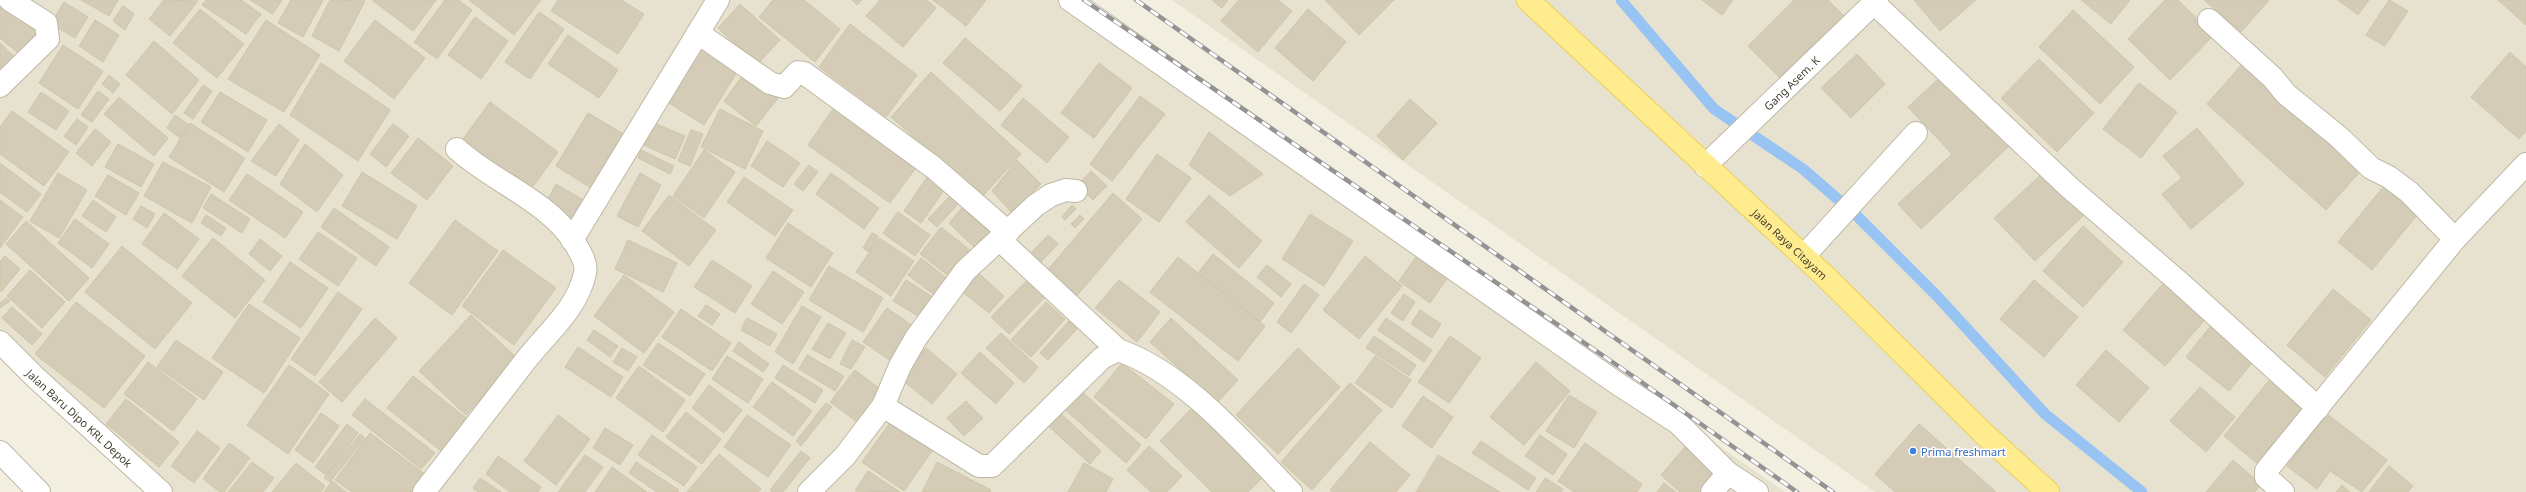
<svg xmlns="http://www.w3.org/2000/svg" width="2526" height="492" font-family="'Noto Sans',sans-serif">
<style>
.residential{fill:#e7e2cf}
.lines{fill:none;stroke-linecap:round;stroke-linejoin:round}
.stream{stroke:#98c4f4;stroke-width:11}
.building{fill:#d4ccb6;stroke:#cfc5a9}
.minor-casing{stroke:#beb8a4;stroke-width:24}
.major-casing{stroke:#ebd057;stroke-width:24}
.minor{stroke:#fff;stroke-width:22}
.major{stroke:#ffec8e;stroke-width:22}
.rail-casing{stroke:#939393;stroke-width:4.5}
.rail{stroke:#fff;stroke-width:3;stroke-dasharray:9;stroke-linecap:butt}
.shop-dot{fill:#3f7fe0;stroke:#fff;stroke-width:1.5}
.labels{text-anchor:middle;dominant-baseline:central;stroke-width:3;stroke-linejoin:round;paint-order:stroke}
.street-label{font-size:11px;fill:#443f32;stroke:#fff}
.shop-label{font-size:11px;fill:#366cbe;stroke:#fff;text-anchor:start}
</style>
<rect width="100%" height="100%" fill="#f2efe1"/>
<g class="residential">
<path d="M0 0H1083L1785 492H149L0 354Z"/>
<path d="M1172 0H2526V492H1875Z"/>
</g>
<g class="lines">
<path class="stream" d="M1621 0 1714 109 1803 169 1856 215 1937 296 2045 414 2142 492"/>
</g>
<g class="building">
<path d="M81 0H118L109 16Z"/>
<path d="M164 0 198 1 170 36 149 19Z"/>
<path d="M206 0H241L261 14 246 34 202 5Z"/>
<path d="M250 0H282L273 14Z"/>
<path d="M291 0H323L303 37 278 23Z"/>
<path d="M330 0 365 1 339 51 312 36Z"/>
<path d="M372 0H436L413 31Z"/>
<path d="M445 0H458L472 10 437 59 414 42Z"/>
<path d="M469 0H541L514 35Z"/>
<path d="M558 0H621L644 14 618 54 551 11Z"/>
<path d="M773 0H804L840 29 815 62 759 17Z"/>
<path d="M852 0H862L857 5Z"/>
<path d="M880 0H927L936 8 903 47 866 16Z"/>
<path d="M933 0H986L966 26Z"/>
<path d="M1212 0H1228L1222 8Z"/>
<path d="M1239 0H1278L1292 11 1258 52 1221 21Z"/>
<path d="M1325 0H1394L1359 35Z"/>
<path d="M1702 0H1733L1722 15Z"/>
<path d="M1794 0H1828L1845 17 1782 80 1748 46Z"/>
<path d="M1914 0H1976L1940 31Z"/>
<path d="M2081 0H2130L2111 24Z"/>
<path d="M2165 0H2178L2214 35 2170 80 2128 39Z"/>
<path d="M2204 0H2269L2241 32Z"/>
<path d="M2338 0H2369L2358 15Z"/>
<path d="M2389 0 2408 11 2385 46 2366 35Z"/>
<path d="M2498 0H2526V25Z"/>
<path d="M0 1 41 33 22 56 0 38Z"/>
<path d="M64 2 88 17 75 38 51 24Z"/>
<path d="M740 4 780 40 757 65 718 28Z"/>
<path d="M123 6 134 14 125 30 113 21Z"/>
<path d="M200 9 244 44 217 78 173 43Z"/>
<path d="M1308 9 1346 42 1313 81 1275 48Z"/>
<path d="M2073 10 2134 67 2100 104 2039 47Z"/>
<path d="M539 12 564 29 530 79 505 62Z"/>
<path d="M475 17 508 41 481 79 448 55Z"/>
<path d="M95 20 119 35 103 62 79 46Z"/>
<path d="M266 20 320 55 284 112 228 79Z"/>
<path d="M375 20 425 58 394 99 344 61Z"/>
<path d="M850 24 917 75 886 117 819 67Z"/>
<path d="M568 35 618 70 599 98 548 64Z"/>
<path d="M965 38 1022 86 1000 111 943 63Z"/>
<path d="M154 41 199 80 172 114 126 75Z"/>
<path d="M0 43 19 61 0 75Z"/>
<path d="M63 45 103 71 78 109 39 83Z"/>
<path d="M698 45 739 69 704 125 664 100Z"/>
<path d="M2510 52 2526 67V131L2519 139 2471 97Z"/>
<path d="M1857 54 1885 84 1851 118 1821 88Z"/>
<path d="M2039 59 2094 113 2057 152 2001 98Z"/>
<path d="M2244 62 2363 168 2326 210 2207 104Z"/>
<path d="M321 63 390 110 358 161 290 115Z"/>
<path d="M1099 63 1132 88 1094 138 1061 113Z"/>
<path d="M746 71 779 97 756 126 724 101Z"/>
<path d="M931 72 1021 154 981 198 891 117Z"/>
<path d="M109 75 120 84 113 93 102 84Z"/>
<path d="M1943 75 2009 146 1921 229 1898 204 1952 154 1908 107Z"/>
<path d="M2139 83 2177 112 2141 158 2103 129Z"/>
<path d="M203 85 212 91 193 119 184 113Z"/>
<path d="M98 91 109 99 92 122 81 115Z"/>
<path d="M41 92 69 111 56 130 28 112Z"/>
<path d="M220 92 267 120 248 152 201 122Z"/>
<path d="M1140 96 1165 114 1112 181 1090 164Z"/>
<path d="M119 97 168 138 154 156 104 114Z"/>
<path d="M1023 98 1069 137 1047 163 1001 125Z"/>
<path d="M1410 99 1437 123 1403 160 1377 136Z"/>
<path d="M490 102 558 152 528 193 460 143Z"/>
<path d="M837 103 920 162 890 203 808 145Z"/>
<path d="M720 109 763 131 745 169 701 147Z"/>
<path d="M12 111 69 152 44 186 0 154V127Z"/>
<path d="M588 113 629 137 596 191 556 166Z"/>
<path d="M175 115 189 125 180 138 167 128Z"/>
<path d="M77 119 88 127 76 145 64 136Z"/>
<path d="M649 121 685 136 675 159 639 143Z"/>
<path d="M190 123 245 158 224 192 169 157Z"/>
<path d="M279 124 299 140 276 176 251 161Z"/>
<path d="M393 124 409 136 386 167 370 154Z"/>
<path d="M2197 128 2244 184 2191 229 2162 194 2182 178 2163 156Z"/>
<path d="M95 129 111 142 92 166 76 153Z"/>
<path d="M691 130 703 134 690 166 678 161Z"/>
<path d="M1209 132 1263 174 1230 196 1189 165Z"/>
<path d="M418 138 453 166 427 200 391 173Z"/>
<path d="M767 141 800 163 783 187 751 166Z"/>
<path d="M118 144 154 164 141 187 105 167Z"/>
<path d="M305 144 343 175 317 212 280 184Z"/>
<path d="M641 150 674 166 670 174 638 158Z"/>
<path d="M704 150 735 172 704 218 673 196Z"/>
<path d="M1157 154 1191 178 1159 222 1126 199Z"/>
<path d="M1017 160 1041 184 1012 213 992 191Z"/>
<path d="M163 162 211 187 192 223 144 196Z"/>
<path d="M0 163 41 194 27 212 0 192Z"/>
<path d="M809 165 818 172 803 191 794 184Z"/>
<path d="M1091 171 1107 186 1093 200 1078 185Z"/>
<path d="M2045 171 2085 214 2035 261 1994 218Z"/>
<path d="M362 172 417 206 397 239 342 206Z"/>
<path d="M58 173 87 190 59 238 30 221Z"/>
<path d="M640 173 661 185 638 227 617 216Z"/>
<path d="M831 173 879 208 864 229 816 194Z"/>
<path d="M247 174 303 212 285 238 229 200Z"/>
<path d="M108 175 139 193 126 215 95 196Z"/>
<path d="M744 177 793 210 775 236 727 202Z"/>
<path d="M927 177 945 189 921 223 904 211Z"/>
<path d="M556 184 583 200 571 220 545 205Z"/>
<path d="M2384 186 2418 214 2372 270 2338 242Z"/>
<path d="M1113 193 1142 219 1075 298 1045 273Z"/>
<path d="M211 194 250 219 242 233 203 208Z"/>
<path d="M669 195 716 230 689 266 642 231Z"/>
<path d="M951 195 959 203 937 227 928 219Z"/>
<path d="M1209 195 1262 241 1239 268 1186 222Z"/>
<path d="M0 200 23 217 0 248Z"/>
<path d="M93 200 116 217 106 232 82 216Z"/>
<path d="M1072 205 1076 209 1065 220 1062 217Z"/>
<path d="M141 206 155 214 147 228 133 219Z"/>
<path d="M334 208 389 247 376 266 321 227Z"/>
<path d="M962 208 994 236 979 252 949 223Z"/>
<path d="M898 212 930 235 915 256 883 233Z"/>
<path d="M164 213 199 239 177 269 142 244Z"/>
<path d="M1310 214 1353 241 1324 286 1282 259Z"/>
<path d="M206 215 226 228 221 236 201 223Z"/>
<path d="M1080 215 1084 219 1075 228 1071 224Z"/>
<path d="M75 219 109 244 92 268 58 243Z"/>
<path d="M455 220 498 251 452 315 409 283Z"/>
<path d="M26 221 89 278 69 301 6 244Z"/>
<path d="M788 223 833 253 811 287 766 258Z"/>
<path d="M2083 226 2123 262 2083 307 2043 271Z"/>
<path d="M941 227 971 251 950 277 920 254Z"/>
<path d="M318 232 357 258 338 286 299 259Z"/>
<path d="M872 233 878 236 869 252 863 248Z"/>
<path d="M1048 235 1058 244 1040 263 1030 254Z"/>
<path d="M213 238 265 280 235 318 182 276Z"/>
<path d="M879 238 914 261 891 296 856 272Z"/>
<path d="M260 239 282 256 270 271 249 254Z"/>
<path d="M628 240 677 263 663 292 615 269Z"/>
<path d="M122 246 192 303 155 349 85 292Z"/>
<path d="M503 250 556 288 514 345 462 306Z"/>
<path d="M1213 254 1274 303 1260 322 1198 273Z"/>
<path d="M1418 254 1449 276 1430 303 1399 281Z"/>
<path d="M5 256 20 269 1 292 0 261Z"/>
<path d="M1365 256 1402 286 1359 339 1323 310Z"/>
<path d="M1178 257 1265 326 1238 361 1150 292Z"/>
<path d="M921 258 950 281 937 297 908 275Z"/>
<path d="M712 260 752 286 735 313 694 287Z"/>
<path d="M290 262 328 288 301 328 263 302Z"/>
<path d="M1267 265 1291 284 1281 297 1257 277Z"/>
<path d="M829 266 883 298 863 332 809 300Z"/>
<path d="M30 270 65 302 42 328 7 296Z"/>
<path d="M975 270 1004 296 989 313 959 289Z"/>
<path d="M773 271 804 292 782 324 751 304Z"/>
<path d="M624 275 674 312 644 353 594 316Z"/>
<path d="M1030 277 1047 295 1009 334 991 317Z"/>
<path d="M2167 279 2209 315 2165 366 2123 330Z"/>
<path d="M906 280 939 301 926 321 893 301Z"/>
<path d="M1119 280 1160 312 1137 342 1095 308Z"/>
<path d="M2034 280 2078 317 2044 357 2000 319Z"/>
<path d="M1304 284 1319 295 1291 333 1277 322Z"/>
<path d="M2333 289 2371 320 2325 377 2287 345Z"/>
<path d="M338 292 362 309 315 376 291 359Z"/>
<path d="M1404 294 1415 302 1403 321 1391 313Z"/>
<path d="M7 298 10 301 0 308V303Z"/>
<path d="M76 302 145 356 104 408 35 354Z"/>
<path d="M1046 302 1065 319 1031 357 1011 340Z"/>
<path d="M249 304 300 338 264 393 212 358Z"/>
<path d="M706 305 720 314 712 325 698 316Z"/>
<path d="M802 306 821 317 793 364 775 352Z"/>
<path d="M12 307 42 334 32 345 2 318Z"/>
<path d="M887 308 917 329 894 363 863 342Z"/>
<path d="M681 309 731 343 712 371 662 337Z"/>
<path d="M1420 310 1441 324 1432 338 1411 324Z"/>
<path d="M471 315 518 359 466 415 419 371Z"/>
<path d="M375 318 397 338 342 402 319 382Z"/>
<path d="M747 318 777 334 770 346 741 330Z"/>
<path d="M1171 318 1238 380 1217 403 1150 342Z"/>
<path d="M1386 318 1432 350 1424 362 1378 330Z"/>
<path d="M1069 321 1077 329 1048 360 1040 353Z"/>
<path d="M828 323 846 333 830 359 812 349Z"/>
<path d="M2212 324 2256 358 2229 391 2186 357Z"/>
<path d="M594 330 618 346 610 357 587 340Z"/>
<path d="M1001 333 1038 367 1024 383 986 348Z"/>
<path d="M1374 336 1416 365 1409 376 1366 348Z"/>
<path d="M1450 336 1481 358 1449 403 1418 382Z"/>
<path d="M176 340 223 372 204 400 157 367Z"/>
<path d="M852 340 865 347 851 369 840 364Z"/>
<path d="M739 342 769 364 763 372 733 351Z"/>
<path d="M658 343 705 374 690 396 643 365Z"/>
<path d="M578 347 623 377 611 397 565 367Z"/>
<path d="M622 348 637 357 628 371 613 362Z"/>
<path d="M926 348 957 374 932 404 901 379Z"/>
<path d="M1298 348 1340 387 1278 454 1236 415Z"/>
<path d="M2106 350 2149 388 2119 422 2076 385Z"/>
<path d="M980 352 1014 383 996 404 961 373Z"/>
<path d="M807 355 844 376 835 391 799 369Z"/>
<path d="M727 356 763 379 748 403 712 379Z"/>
<path d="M1375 356 1411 380 1392 408 1355 383Z"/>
<path d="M148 362 197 399 173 431 124 394Z"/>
<path d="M1536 362 1570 391 1524 445 1490 417Z"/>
<path d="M1122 363 1174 404 1146 439 1094 397Z"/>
<path d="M289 365 329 394 288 454 247 425Z"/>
<path d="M783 365 823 390 815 403 775 378Z"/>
<path d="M639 366 685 400 663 432 616 398Z"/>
<path d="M855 370 884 392 860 424 830 402Z"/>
<path d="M413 376 466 418 441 451 387 408Z"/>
<path d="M2271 378 2304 405 2257 463 2224 436Z"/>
<path d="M772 382 812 411 793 436 753 407Z"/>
<path d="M1350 383 1382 410 1312 490 1281 462Z"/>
<path d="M709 385 742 410 724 433 692 408Z"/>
<path d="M2200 387 2235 417 2206 452 2170 421Z"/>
<path d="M1079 389 1141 445 1126 463 1063 408Z"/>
<path d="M1569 395 1597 412 1574 448 1546 431Z"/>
<path d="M1423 396 1453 417 1432 448 1402 426Z"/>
<path d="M126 399 179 442 159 467 106 424Z"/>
<path d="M365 399 435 453 421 469 352 415Z"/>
<path d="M966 401 983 418 964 436 947 418Z"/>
<path d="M826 403 832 407 801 446 796 441Z"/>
<path d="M1193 407 1263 477 1248 492H1212L1160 441Z"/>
<path d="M1058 411 1101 451 1090 464 1046 424Z"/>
<path d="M686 412 721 439 702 464 666 437Z"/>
<path d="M321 413 339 426 313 463 295 450Z"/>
<path d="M2327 414 2387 460 2362 492 2330 471 2317 489 2287 466Z"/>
<path d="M558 415 590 439 556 485 524 461Z"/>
<path d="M747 415 791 445 768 477 724 447Z"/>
<path d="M894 417 935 447 904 491 862 462Z"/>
<path d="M347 424 358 433 326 475 315 467Z"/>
<path d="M1919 424 1995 491V492H1895L1875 474Z"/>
<path d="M605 428 633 445 620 465 593 448Z"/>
<path d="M197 431 220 448 194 483 171 466Z"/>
<path d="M370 433 426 475 414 492H352L335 480Z"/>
<path d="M360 434 365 438 330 482 324 478Z"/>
<path d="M652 435 697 467 684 486 638 455Z"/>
<path d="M1540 435 1567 454 1553 475 1525 456Z"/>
<path d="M1481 441 1536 478 1528 490 1472 453Z"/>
<path d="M1370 442 1410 475 1396 492H1333L1330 490Z"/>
<path d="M229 443 250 458 224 492H220L203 479Z"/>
<path d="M1585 443 1642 484 1637 492H1574L1558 481Z"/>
<path d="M1149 446 1182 476 1167 492H1151L1127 470Z"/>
<path d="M1685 447 1719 473 1703 492H1680L1661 475Z"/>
<path d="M801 451 810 458 783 492H772L770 490Z"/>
<path d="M719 454 761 489 758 492H687Z"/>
<path d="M585 455 603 467 585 492H558Z"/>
<path d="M1438 455 1500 492H1416Z"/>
<path d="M498 456 541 487 538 492H510L486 474Z"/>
<path d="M2233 460 2261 484 2255 492H2206Z"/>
<path d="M252 462 274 478 263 492H228Z"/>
<path d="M636 462 679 490 678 492H657L629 473Z"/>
<path d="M937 462 991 490 990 492H922Z"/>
<path d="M296 463 325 486 321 492H272Z"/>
<path d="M1084 463 1113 479 1106 492H1068Z"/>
<path d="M2389 466 2413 486 2408 492H2369Z"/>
<path d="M612 467 647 492H595Z"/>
<path d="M868 471 900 492 855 491Z"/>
<path d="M480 478 501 492H478L473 488Z"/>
<path d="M1545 478 1563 489 1561 492H1536Z"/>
<path d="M332 481 346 492H324Z"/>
<path d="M1664 483 1676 492H1657Z"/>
<path d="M2342 485 2350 492H2336Z"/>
</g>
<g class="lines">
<defs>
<g id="minor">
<path d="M1070 0 1615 382 1678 423 1728 473 1757 492"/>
<path d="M1874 3 2070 188 2179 282 2318 408"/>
<path d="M2209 20 2273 78 2286 94 2339 137 2371 168 2389 177 2409 192 2455 239"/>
<path d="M698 33 770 83 784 87 798 72 804 73 933 167 1008 232"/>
<path d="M0 86 48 39 46 23 10 0"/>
<path id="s1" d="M1705 166 1877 0"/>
<path d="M572 240 718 0"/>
<path d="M1000 240 1118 350C1185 373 1242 442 1291 492"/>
<path d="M1804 256 1916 133"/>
<path id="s2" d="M0 342 35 377 161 492"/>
<path d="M883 406 979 466H992L1102 358 1118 350"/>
<path d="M0 452 39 492"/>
<path d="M424 492C458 448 492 404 526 360 547 333 578 308 585 273 588 263 578 249 573 240 545 199 493 182 457 149"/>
<path d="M809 492 845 456 883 406 900 366 916 338 965 271 1036 205 1051 195 1066 190 1076 191"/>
<path d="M1712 492 1728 473"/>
<path d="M2283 492 2266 477V471L2455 239 2526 164"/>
</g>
<g id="major">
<path id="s3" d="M1528 0 1827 278 1982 432 2048 492"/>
</g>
</defs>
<use href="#minor" class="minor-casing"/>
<use href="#major" class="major-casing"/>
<use href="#minor" class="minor"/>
<use href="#major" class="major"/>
<defs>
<g id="rail">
<path d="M1084 0 1640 381 1797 492"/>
<path d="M1136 0 1833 492"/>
</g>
</defs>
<use href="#rail" class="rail-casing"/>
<use href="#rail" class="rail"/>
</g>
<circle class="shop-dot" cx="1913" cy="451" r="4"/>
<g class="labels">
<g class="street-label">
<text stroke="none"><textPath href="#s1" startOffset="120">Gang Asem. K</textPath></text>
<text stroke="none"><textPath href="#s3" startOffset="358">Jalan Raya Citayam</textPath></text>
<text stroke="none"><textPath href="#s2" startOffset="110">Jalan Baru Dipo KRL Depok</textPath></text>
</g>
<g class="shop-label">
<text x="1921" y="451">Prima freshmart</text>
</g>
</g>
</svg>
